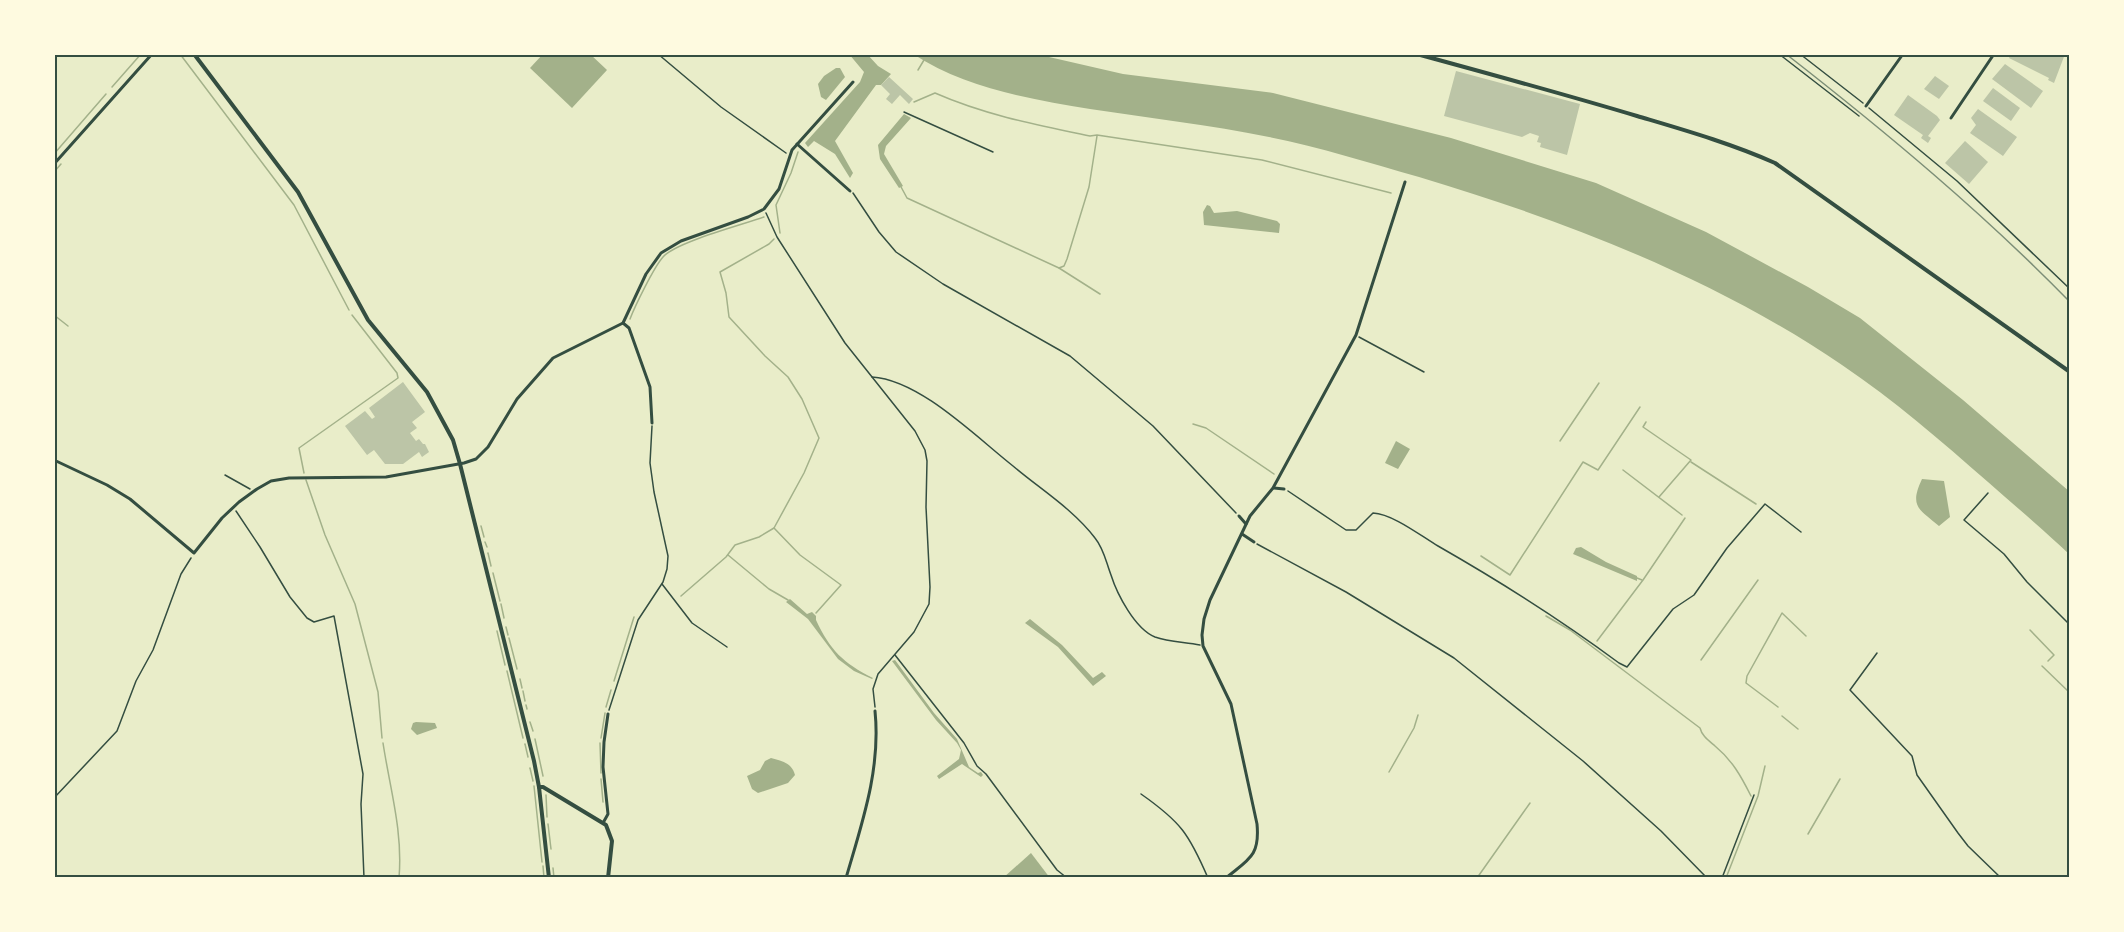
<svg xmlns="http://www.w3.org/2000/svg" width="2124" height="932" font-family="'Times New Roman',serif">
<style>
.water{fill:#a3b18a}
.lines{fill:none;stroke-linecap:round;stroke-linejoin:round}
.stream{stroke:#a3b18a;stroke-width:1.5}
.building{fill:#bcc5a7}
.path{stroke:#344e41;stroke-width:1.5}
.minor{stroke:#344e41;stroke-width:3}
.tertiary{stroke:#344e41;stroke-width:4}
.rail{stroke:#7c8e77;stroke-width:1.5}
.neatline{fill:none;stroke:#344e41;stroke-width:2}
</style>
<rect width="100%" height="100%" fill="#e9edc9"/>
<g class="water">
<path d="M543 54H590L607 70 572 108 530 68Z"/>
<path d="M849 54H867L878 66 891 74 881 85H876L835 141 853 173 850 178 835 154 814 141 808 147 805 143 860 82 864 72Z"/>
<path d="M913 54H1036L1123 74 1273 93 1451 138 1596 183 1706 232 1808 287 1860 318 1963 400 2070 492V555C2044 530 2015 506 1988 482 1941 441 1894 400 1842 365 1714 278 1566 221 1419 177 1369 163 1320 147 1269 137 1210 125 1150 118 1090 109 1030 99 965 88 913 54Z"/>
<path d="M836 68H840L845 77 826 100 821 97 818 84 824 76Z"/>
<path d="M904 114 911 118 886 146 884 154 903 186 899 188 880 159 878 145Z"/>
<path d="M1207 205 1210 206 1214 213 1237 211 1277 221 1280 224 1279 233 1204 225 1203 212Z"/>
<path d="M1396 441 1410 449 1398 469 1385 463Z"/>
<path d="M1922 479 1944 481 1950 517 1939 526C1919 509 1909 507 1922 479Z"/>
<path d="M1581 547 1606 562 1637 576V581L1573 554 1576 548Z"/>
<path d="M790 599 807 614 812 612 816 616V620C830 650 843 663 873 678L872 679 854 671 838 659 808 619 786 602Z"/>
<path d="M1030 619 1062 645 1093 678 1102 672 1106 676 1093 686 1058 647 1025 623Z"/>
<path d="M895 660 934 713 957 739 969 767 978 773 981 772 983 775 981 777 962 764 939 779 937 776 959 759 961 750 957 743 936 720 892 661Z"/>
<path d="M416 722 435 723 437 728 417 735 411 729 413 723Z"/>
<path d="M771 758C782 761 792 763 795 775L788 783 758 793 752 789 747 776 760 770 765 761Z"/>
<path d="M1031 853 1050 878H1003Z"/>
</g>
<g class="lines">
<g class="stream">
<path d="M180 54 294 205 349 310"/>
<path d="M918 70 924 60"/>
<path d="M112 87 141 54"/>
<path d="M914 102 935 93C985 115 1037 125 1090 136L1097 135 1262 160 1391 193"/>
<path d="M54 154 106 94"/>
<path d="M54 172 61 164"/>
<path d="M900 185 907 198 1059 268 1100 294"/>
<path d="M780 233 776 205 791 173 798 152"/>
<path d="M1059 268 1064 266 1067 259 1089 187 1097 136"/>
<path d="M54 315 68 326"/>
<path d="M630 319C635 306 654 267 663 257 676 242 742 225 764 217"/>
<path d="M1646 422 1643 427 1691 460 1659 497"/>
<path d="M1193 424 1206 428 1274 474"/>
<path d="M1560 441 1599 383"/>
<path d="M1691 462 1756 504"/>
<path d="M1623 470 1682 515"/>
<path d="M304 473 299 448 398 378 397 373 352 315"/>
<path d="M306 480 325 535 355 604 378 692 382 738"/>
<path d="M481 526 484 537"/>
<path d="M774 528 800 555 841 585 816 613"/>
<path d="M485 542 487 547"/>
<path d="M488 553 491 566"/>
<path d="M728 555 769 589 788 600"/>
<path d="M1481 556 1510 575 1583 462 1598 470 1640 407"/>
<path d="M493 573 500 601"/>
<path d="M1637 578 1642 580"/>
<path d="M681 596 726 557 735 545 759 537 774 528 804 473 819 438 802 399 788 377 765 356 729 317 726 293 720 272 769 244 774 239"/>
<path d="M501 604 504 618"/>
<path d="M1546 616 1570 630 1700 728C1702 736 1708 740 1715 746 1732 760 1741 776 1751 796"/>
<path d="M506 627 508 635"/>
<path d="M2030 630 2054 655 2048 661"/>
<path d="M497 631 505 665"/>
<path d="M509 638 517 669"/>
<path d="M1597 641 1643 580 1685 518"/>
<path d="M1701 660 1758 580"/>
<path d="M2042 666 2070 693"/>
<path d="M507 671 523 738"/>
<path d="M520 679 522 688"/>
<path d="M614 681 634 617"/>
<path d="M523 691 525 701"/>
<path d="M526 705 527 709"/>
<path d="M606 707 611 690"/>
<path d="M1778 707 1746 683 1747 676 1782 613 1806 636"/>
<path d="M1782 716 1798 729"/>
<path d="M530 722 533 731"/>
<path d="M601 738 605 713"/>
<path d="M535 739 543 776"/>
<path d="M383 743C390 789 403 831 399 878"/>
<path d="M600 743 601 773"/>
<path d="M525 744 528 757"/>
<path d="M530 768 533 781"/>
<path d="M1389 772 1414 728 1418 715"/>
<path d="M601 779 603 802"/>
<path d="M534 786 542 862"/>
<path d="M546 795 547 817"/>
<path d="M548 824 551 849"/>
<path d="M1808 834 1840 779"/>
<path d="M543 866 544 878"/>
<path d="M553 868 554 878"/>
<path d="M1477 878 1530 803"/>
<path d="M1726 878 1758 796 1765 766"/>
</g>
</g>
<g class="building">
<path d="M2011 54H2065L2054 83 2048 80 2049 78 2009 58Z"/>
<path d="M2005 64 2043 91 2031 108 1992 79Z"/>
<path d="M1456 71 1580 104 1567 155 1540 147 1541 143 1537 142 1539 136 1530 133 1522 137 1444 116Z"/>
<path d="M1935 76 1949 86 1939 99 1924 89Z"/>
<path d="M889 77 913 99 909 104 900 95 892 104 886 99 890 94 881 85Z"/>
<path d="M1993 88 2020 108 2011 121 1983 101Z"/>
<path d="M1908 95 1937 116 1940 120 1928 136 1931 138 1928 143 1921 138 1923 135 1894 115Z"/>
<path d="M1978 109 2017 137 2003 156 1970 133 1976 125 1971 118Z"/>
<path d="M1965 141 1988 162 1969 184 1945 163Z"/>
<path d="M403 382 425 412 412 422 417 428 410 433 416 441 419 439 423 444H425L429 452 422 457 419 452 403 464H385L374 450 367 455 345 426 365 411 372 419 375 417 369 408Z"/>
</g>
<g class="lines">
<g class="path">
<path d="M658 54 721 107 786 153"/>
<path d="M1779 54 1859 116"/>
<path d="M1800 54 1863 103"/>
<path d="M1869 108 1957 181 2070 289"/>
<path d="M904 112 993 152"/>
<path d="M853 193 879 232 896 252 943 284 1070 356 1153 426 1236 513"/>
<path d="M766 213 777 237 845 343 915 431 925 450 927 461 926 507 930 587 929 604 914 632 878 674 873 689 875 707"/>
<path d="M1359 337 1424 372"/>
<path d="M872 377C920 380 976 437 1013 466 1040 489 1073 509 1095 538 1104 549 1106 562 1111 575 1117 594 1135 629 1155 637 1169 642 1185 642 1200 645"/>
<path d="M225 475 250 489"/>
<path d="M1288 491 1346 530H1356L1373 513C1393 514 1421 536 1438 546 1501 582 1561 620 1619 663L1627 667 1673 609 1694 595 1727 548 1765 504 1801 532"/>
<path d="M1988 493 1964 520 2004 554 2027 582 2070 625"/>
<path d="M236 511 260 547 290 597 307 618 314 622 334 616 363 774 361 804 364 878"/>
<path d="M1257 544 1346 592 1454 658 1583 761 1661 831 1707 878"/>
<path d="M662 584 692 623 727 647"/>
<path d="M1877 653 1850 690 1912 756 1917 775 1958 833 1968 846 2001 878"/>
<path d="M895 655 964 743 977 766 986 774 1057 870 1067 878"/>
<path d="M609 710 638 620 663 582 667 569 668 556 654 492 650 463 652 426"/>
<path d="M1141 794C1181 822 1189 834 1208 878"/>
<path d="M54 798 117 731 136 681 153 650 181 574 191 558"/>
<path d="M1722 878 1754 795"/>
</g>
<g class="minor">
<path d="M1866 106 1903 54"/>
<path d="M1951 118 1994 54"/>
<path d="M797 144 850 191"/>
<path d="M54 164 152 54"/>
<path d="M623 323 629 328 650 387 652 423"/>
<path d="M54 460 107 485 130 499 194 553 222 518 239 502 257 489 271 481 289 478 386 477 464 463 476 459 488 447 517 399 553 358 623 323 646 274 661 253 681 241 748 217 764 209 779 189 792 150 853 82"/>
<path d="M1274 488 1284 489"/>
<path d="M1239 516 1246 524"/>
<path d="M1242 534 1254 542"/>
<path d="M603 823 608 814 603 767 604 742 608 714"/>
<path d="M846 878C862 823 881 769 875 711"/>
<path d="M1226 878C1249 859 1260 856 1257 824L1231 704 1203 646 1202 635 1204 619 1210 600 1250 516 1273 488 1356 335 1405 182"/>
</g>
<g class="tertiary">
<path d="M194 54 298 192 368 320 427 392 453 440 460 464 534 761 539 787 549 878"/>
<path d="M1417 54C1490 74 1564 94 1637 116 1684 130 1730 143 1775 163L2070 372"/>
<path d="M539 787H543L606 825 612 841 608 878"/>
</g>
<path class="rail" d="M1786 54C1886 132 1982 212 2070 302"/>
</g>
<rect width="2124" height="932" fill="none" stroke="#fefae0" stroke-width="111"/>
<rect x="56" y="56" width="2012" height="820" class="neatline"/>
</svg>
